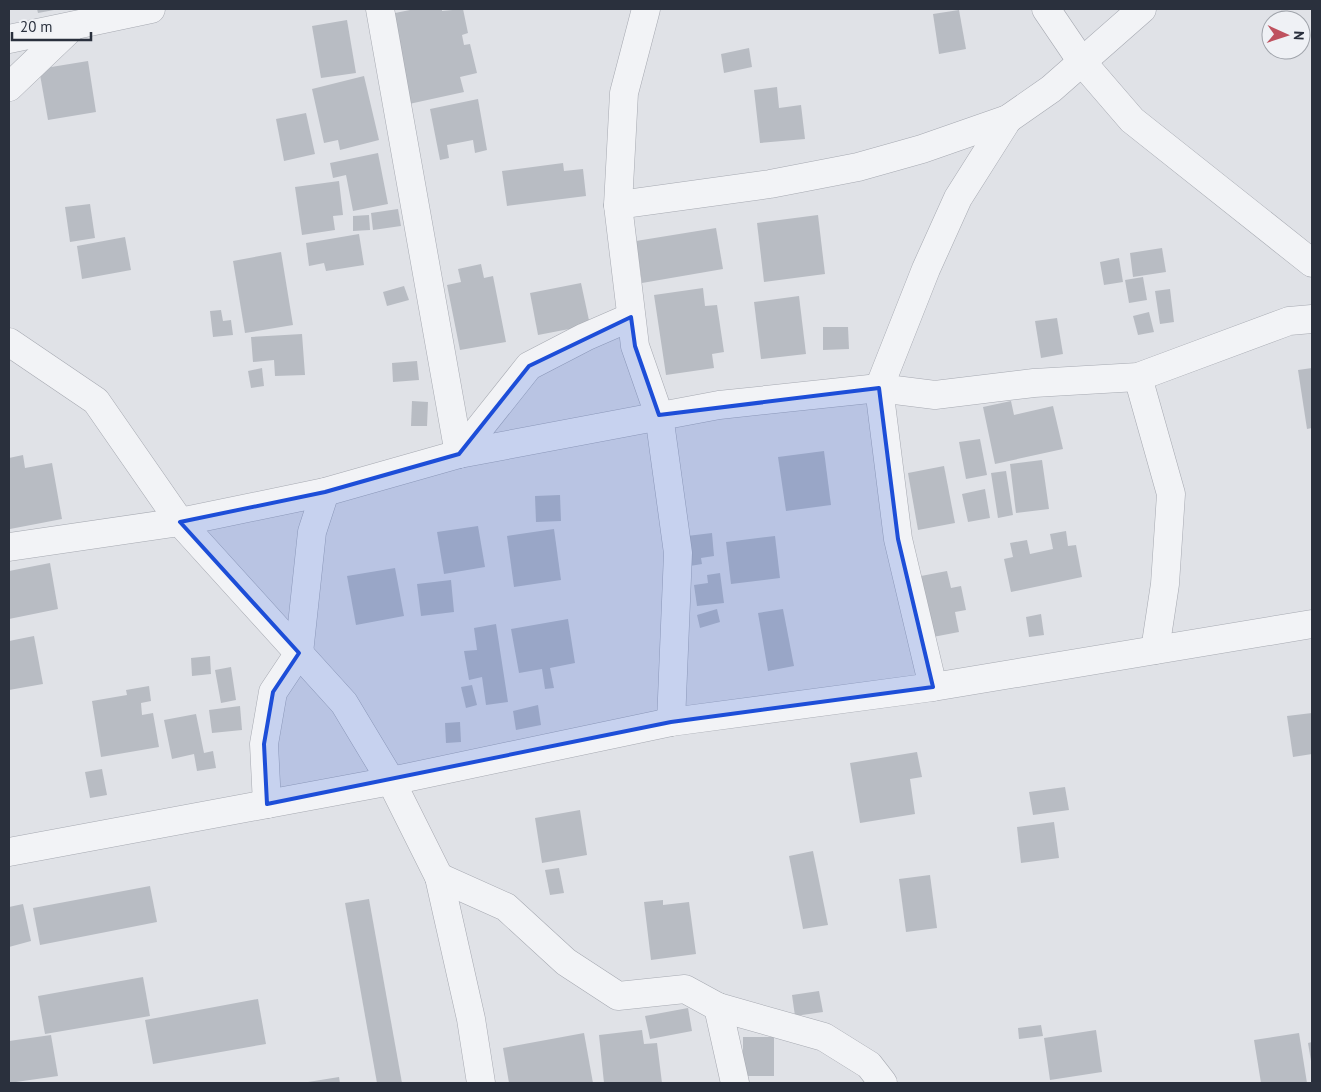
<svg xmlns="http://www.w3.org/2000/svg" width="1321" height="1092" font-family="'PT Sans',sans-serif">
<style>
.building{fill:#b8bcc3}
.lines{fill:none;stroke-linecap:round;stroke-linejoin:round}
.minor-casing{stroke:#a6a9b1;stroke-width:29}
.minor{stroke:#f2f3f6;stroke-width:28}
.marked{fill:#1d4ed8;fill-opacity:0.2;stroke:#1d4ed8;stroke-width:4;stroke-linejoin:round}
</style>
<rect width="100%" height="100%" fill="#e0e2e7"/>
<g class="building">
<path d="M37 9H54V10L38 13Z"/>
<path d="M415 9H442V11L463 9 468 33 462 35 464 45 470 44 477 73 460 77 464 92 409 104 390 14Z"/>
<path d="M959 10 966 49 939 54 933 14Z"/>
<path d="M347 20 356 73 321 78 312 26Z"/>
<path d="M749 48 752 67 724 73 721 54Z"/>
<path d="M88 61 96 112 48 120 39 69Z"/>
<path d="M364 76 379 140 340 150 338 140 324 143 312 89Z"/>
<path d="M777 87 779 108 801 105 805 139 760 143 754 90Z"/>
<path d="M478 99 487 150 475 153 473 140 447 145 449 158 440 160 430 109Z"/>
<path d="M306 113 315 154 284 161 276 119Z"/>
<path d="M378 153 388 204 353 211 346 175 333 178 330 163Z"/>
<path d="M563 163 564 171 583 169 586 196 507 206 502 171Z"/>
<path d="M339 181 343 215 333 216 335 230 302 235 295 187Z"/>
<path d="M90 204 95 238 70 242 65 207Z"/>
<path d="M398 209 401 226 373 230 371 213Z"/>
<path d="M369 215 370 230 353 231V216Z"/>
<path d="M818 215 825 274 764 282 757 223Z"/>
<path d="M716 228 723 269 642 283 636 241Z"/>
<path d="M359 234 364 265 326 271 324 263 309 266 306 243Z"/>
<path d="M125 237 131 270 82 279 77 246Z"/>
<path d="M1162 248 1166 272 1133 277 1130 253Z"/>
<path d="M281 252 293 325 245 333 233 261Z"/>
<path d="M1119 258 1123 282 1104 285 1100 262Z"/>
<path d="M481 264 484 278 493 276 506 342 460 350 447 285 461 282 458 269Z"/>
<path d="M1143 277 1147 300 1129 303 1125 280Z"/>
<path d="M581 283 590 325 538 335 530 293Z"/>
<path d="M404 286 409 300 387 306 383 292Z"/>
<path d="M703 288 705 306 717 305 724 352 712 354 714 368 666 375 654 295Z"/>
<path d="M1170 289 1174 322 1160 324 1155 291Z"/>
<path d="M799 296 806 354 761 359 754 302Z"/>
<path d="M221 310 223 321 231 320 233 335 213 337 210 311Z"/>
<path d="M1149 312 1154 332 1138 335 1133 316Z"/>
<path d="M1057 318 1063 354 1041 358 1035 321Z"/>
<path d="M823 327H848L849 349 823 350Z"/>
<path d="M302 334 305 375 275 376 274 360 253 362 251 337Z"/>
<path d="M417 361 419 380 393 382 392 363Z"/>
<path d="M262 368 264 386 251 388 248 371Z"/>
<path d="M1312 368V428L1307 429 1298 370Z"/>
<path d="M412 401 428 402 427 426H411Z"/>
<path d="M1011 401 1014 415 1053 406 1063 449 995 464 983 407Z"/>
<path d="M980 439 987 475 966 479 959 442Z"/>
<path d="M824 451 831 505 786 511 778 457Z"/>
<path d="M23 455 25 468 52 463 62 519 10 529 9 458Z"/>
<path d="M1042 460 1049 509 1016 513 1010 464Z"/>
<path d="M944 466 955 523 918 530 908 473Z"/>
<path d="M1006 471 1013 515 998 518 991 473Z"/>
<path d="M985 489 990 518 968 522 962 494Z"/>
<path d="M560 495 561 521 536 522 535 496Z"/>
<path d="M478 526 485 567 444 574 437 532Z"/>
<path d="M554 529 561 580 514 587 507 536Z"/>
<path d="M1066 531 1068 546 1076 545 1082 577 1011 592 1004 559 1013 557 1010 543 1027 540 1030 554 1053 549 1050 534Z"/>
<path d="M712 533 714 556 701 558 702 564 690 566 687 536Z"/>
<path d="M775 536 780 578 731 584 726 542Z"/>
<path d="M50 563 58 609 9 619V571Z"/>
<path d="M395 568 404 616 356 625 347 576Z"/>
<path d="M947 571 951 588 961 586 966 610 955 612 959 632 933 637 921 576Z"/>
<path d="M720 573 724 603 697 606 694 585 708 583 707 575Z"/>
<path d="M451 580 454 612 421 616 417 584Z"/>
<path d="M717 609 720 622 700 628 697 615Z"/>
<path d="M783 609 794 666 768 671 758 613Z"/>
<path d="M1041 614 1044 635 1029 637 1026 617Z"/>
<path d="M568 619 575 663 550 668 554 688 545 689 542 669 519 673 511 629Z"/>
<path d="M496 624 508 702 486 705 482 677 469 680 464 651 477 650 474 628Z"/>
<path d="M34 636 43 684 9 690V641Z"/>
<path d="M210 656 211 674 192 676 191 658Z"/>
<path d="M231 667 236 700 221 703 215 670Z"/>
<path d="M472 685 477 705 466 708 461 687Z"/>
<path d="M149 686 151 701 141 703 142 715 153 713 159 747 101 757 92 701 127 695 126 690Z"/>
<path d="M538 705 541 725 516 730 513 711Z"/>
<path d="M240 706 242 730 212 733 209 710Z"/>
<path d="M1312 713V754L1293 757 1287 716Z"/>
<path d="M196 714 204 753 213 751 216 768 197 771 194 754 172 759 164 720Z"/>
<path d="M460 722 461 742 446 743 445 723Z"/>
<path d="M917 752 922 777 910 779 915 814 860 823 850 763Z"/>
<path d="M102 769 107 795 90 798 85 772Z"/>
<path d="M1065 787 1069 810 1033 815 1029 792Z"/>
<path d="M580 810 587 855 542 863 535 818Z"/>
<path d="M1054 822 1059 858 1021 863 1017 827Z"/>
<path d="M813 851 828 925 803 929 789 856Z"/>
<path d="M559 868 564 893 550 895 545 870Z"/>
<path d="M930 875 937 928 906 932 899 879Z"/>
<path d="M150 886 157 922 40 945 33 908Z"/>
<path d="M369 899 402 1083H377L345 903Z"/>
<path d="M663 900V905L689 902 696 954 651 960 644 902Z"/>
<path d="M23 904 31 941 9 947V907Z"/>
<path d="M143 977 150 1016 45 1034 38 996Z"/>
<path d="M819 991 823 1012 795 1016 792 995Z"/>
<path d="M258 999 266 1044 153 1064 145 1020Z"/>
<path d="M688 1008 692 1031 650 1039 645 1016Z"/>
<path d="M1041 1025 1043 1036 1019 1039 1018 1028Z"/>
<path d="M642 1030 644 1044 657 1043 662 1083H604L599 1035Z"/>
<path d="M1096 1030 1102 1072 1050 1080 1044 1038Z"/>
<path d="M584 1033 593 1083H509L503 1048Z"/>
<path d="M1299 1033 1307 1083H1261L1254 1040Z"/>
<path d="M51 1035 58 1076 9 1083V1041Z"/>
<rect x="743" y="1037" width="31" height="39"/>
<path d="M1312 1042V1061H1311L1308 1043Z"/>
<path d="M339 1077 340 1083H308V1082Z"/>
</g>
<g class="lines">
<defs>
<g id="minor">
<path d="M380 9 459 454"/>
<path d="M646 9 624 93 618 205 635 346 659 415 678 553 671 722"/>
<path d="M1046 9 1082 62 1132 120 1312 263"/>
<path d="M9 39 151 9"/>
<path d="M9 87 73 26"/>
<path d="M618 205 770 184 858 167 922 149 1008 119 1051 89 1142 9"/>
<path d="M9 342 96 401 180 522 344 703 391 781 439 877 471 1019 481 1083"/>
<path d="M1138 377 1171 494 1165 584 1155 650"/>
<path d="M459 454 529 366 585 337 631 317"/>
<path d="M9 547 180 522 325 492 459 454 719 405 879 388 935 395 1034 383 1138 377 1289 321 1312 319"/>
<path d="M933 687 898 539 879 388 926 269 958 198 1008 119"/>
<path d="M267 804 264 744 273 692 299 653 312 532 325 492"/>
<path d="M9 852 391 781 671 722 933 687 1312 624"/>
<path d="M439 877 506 907 566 962 618 996 685 989 718 1007 735 1083"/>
<path d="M718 1007 824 1037 869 1065 883 1083"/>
</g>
</defs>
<use href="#minor" class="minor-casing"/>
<use href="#minor" class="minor"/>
</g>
<path class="marked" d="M631 317 635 346 659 415 879 388 898 539 933 687 671 722 267 804 264 744 273 692 299 653 180 522 325 492 459 454 529 366Z"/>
<rect width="1321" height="1092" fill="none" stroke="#2a303d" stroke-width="20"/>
<g transform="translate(1286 35) rotate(93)"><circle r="24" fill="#eff1f5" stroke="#a0a4ab"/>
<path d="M0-4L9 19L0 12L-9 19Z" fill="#bf525f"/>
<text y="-8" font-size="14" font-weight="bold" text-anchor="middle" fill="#2a303d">N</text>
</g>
<path d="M12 32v8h79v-8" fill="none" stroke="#2a303d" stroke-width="2.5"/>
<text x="20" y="32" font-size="15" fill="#2a303d" stroke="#eff1f5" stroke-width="4" paint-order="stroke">20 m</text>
</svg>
